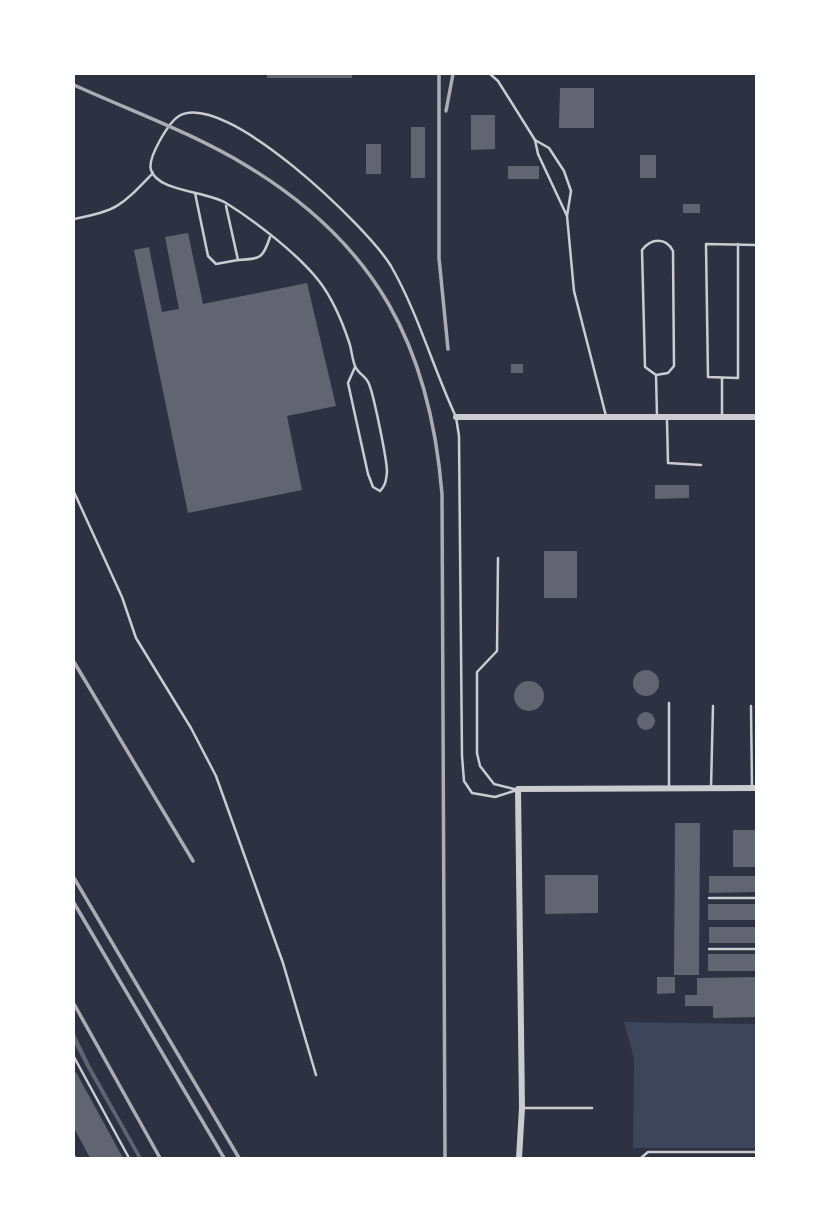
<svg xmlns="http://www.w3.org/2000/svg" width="830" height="1232" font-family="Signika,sans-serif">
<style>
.green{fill:#3c4559}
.building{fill:#626471}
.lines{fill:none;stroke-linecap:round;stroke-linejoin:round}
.service{stroke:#caccd0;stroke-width:2.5}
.minor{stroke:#caccd0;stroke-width:6}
.rail{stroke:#abadb3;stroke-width:3.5}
</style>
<rect width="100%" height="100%" fill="#2d3142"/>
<path class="green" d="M624 1022 756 1024V1148H633L634 1059Z"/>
<g class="building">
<rect x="267" y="74" width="85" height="4"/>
<path d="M560 88H594V128H559Z"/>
<path d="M471 115H495V149L471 150Z"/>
<rect x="411" y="127" width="14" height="51"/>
<rect x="366" y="144" width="15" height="30"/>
<rect x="640" y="155" width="16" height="23"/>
<rect x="508" y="166" width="31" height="13"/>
<rect x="683" y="204" width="17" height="9"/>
<path d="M188 233 203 304 307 283 336 406 287 416 302 490 188 513 134 250 149 247 162 312 179 309 165 237Z"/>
<rect x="511" y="364" width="12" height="9"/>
<path d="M655 485H689V498L655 499Z"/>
<rect x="544" y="551" width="33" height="47"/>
<circle cx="646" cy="683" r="13"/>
<circle cx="529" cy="696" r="15"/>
<circle cx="646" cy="721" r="9"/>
<path d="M675 823H700L699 975H674Z"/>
<rect x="733" y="830" width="23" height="37"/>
<path d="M545 875H598V913L545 914Z"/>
<path d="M709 876H756V892L709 893Z"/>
<rect x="708" y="904" width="48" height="16"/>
<rect x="709" y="927" width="47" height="16"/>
<rect x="708" y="954" width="48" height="17"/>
<path d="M657 977H675V993L657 994Z"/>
<path d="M756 977V1017L713 1018V1006H685V995H697V978Z"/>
<path d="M74 1032 91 1067 142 1158H138L87 1068 74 1043Z"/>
<path d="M76 1072 123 1158H90L74 1128V1074Z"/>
</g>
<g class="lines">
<g class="service">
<path d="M490 74 498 81 535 140"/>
<path d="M195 193 208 256 216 264 238 260 226 206"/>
<path d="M567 216 538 154 535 140 549 148 564 171 571 191 567 216 574 291 606 416"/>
<path d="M74 219C118 211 122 205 153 173"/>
<path d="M738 244V378L708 377 706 244 756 245"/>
<path d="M238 260C260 259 263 259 270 237"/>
<path d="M355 367 348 383 368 474 373 487 380 491C386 485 386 480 387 472 387 460 374 396 369 384 367 377 359 374 356 368 352 361 352 350 349 342 342 321 333 299 319 281 298 254 255 221 226 203 207 191 158 192 151 170 147 158 169 122 179 116 225 89 368 228 391 266 418 313 433 368 456 417L459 436 462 756 464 781 472 793 495 797 517 790"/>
<path d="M656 375 668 373 674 366 673 251C666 237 651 238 642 250L645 367 656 375 657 416"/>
<path d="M722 378V416"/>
<path d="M667 420 668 463 701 465"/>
<path d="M74 492 122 597 136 638 191 728 216 776 283 963 316 1075"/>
<path d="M498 558 497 651 477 672V753L480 766 494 784 514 789"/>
<path d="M669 703V789"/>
<path d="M751 706 752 788"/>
<path d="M711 788 713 706"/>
<path d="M709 898H756"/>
<path d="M709 949H756"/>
<path d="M74 1057 129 1158"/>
<path d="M522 1108H592"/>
<path d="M74 1156 75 1158"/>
<path d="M641 1158 648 1152H756"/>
</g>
<g class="minor">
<path d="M456 417H756"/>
<path d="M519 1158 522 1108 518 789 756 788"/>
</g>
<g class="rail">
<path d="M439 74V258L448 349"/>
<path d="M74 85C131 111 193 133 247 166 376 244 430 346 442 494L445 1158"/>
<path d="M446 111 453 74"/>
<path d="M74 662 193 861"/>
<path d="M74 878 239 1158"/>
<path d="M74 903 224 1158"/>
<path d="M74 1004 160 1158"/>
</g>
</g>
<rect width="830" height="1232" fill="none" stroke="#ffffff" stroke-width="150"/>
</svg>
